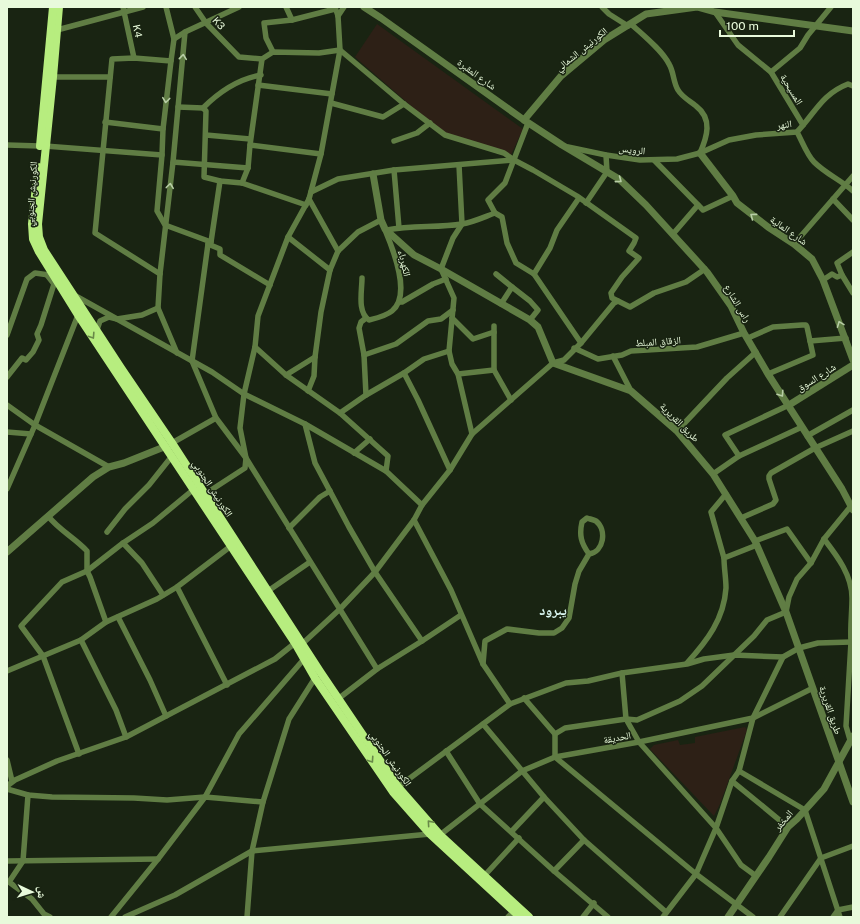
<svg xmlns="http://www.w3.org/2000/svg" width="860" height="924" font-family="'Public Sans','Noto Naskh Arabic',sans-serif">
<style>
.green{fill:#2d2016}
.lines{fill:none;stroke-linecap:round;stroke-linejoin:round}
.minor{stroke:#607d44;stroke-width:5.5}
.tertiary{stroke:#607d44;stroke-width:7}
.secondary{stroke:#b7ed7f;stroke-width:8}
.oneway{stroke:#b8cea6}
.oneway2{stroke:#688848}
.labels{text-anchor:middle;dominant-baseline:central;stroke-width:3;stroke-linejoin:round;paint-order:stroke}
.street-label{font-size:10px;fill:#e8fadb;stroke:#192412}
.district-label{font-size:14px;font-weight:bold;fill:#ddfaf5;stroke:#192412}
</style>
<rect width="100%" height="100%" fill="#192412"/>
<g class="green">
<path d="M377 24 523 129 511 155 441 132 355 57Z"/>
<path d="M745 727 747 730 720 804 714 816 650 749 654 745 678 740 680 745 695 743V737Z"/>
</g>
<g class="lines">
<g class="minor">
<path d="M123 7 134 58"/>
<path d="M166 7 174 39"/>
<path d="M195 7 206 23 239 57 262 59"/>
<path d="M286 7 292 20"/>
<path d="M602 7 609 14 628 26"/>
<path d="M715 12 738 45 771 72 803 125"/>
<path d="M338 16 344 7"/>
<path d="M631 24C643 35 662 50 669 64 674 72 673 82 678 90 682 97 690 101 696 106 713 119 707 137 700 153"/>
<path d="M57 30 143 7"/>
<path d="M273 52 266 38 264 23 292 20 335 9"/>
<path d="M171 61 163 129 162 155 157 211 165 225 211 242"/>
<path d="M771 72 800 48 808 35 831 7"/>
<path d="M53 77H110"/>
<path d="M258 85 332 94"/>
<path d="M331 103 383 117 404 104"/>
<path d="M178 107 203 108 206 111 204 177 220 181 242 183 306 205"/>
<path d="M203 108C219 92 238 79 261 75"/>
<path d="M105 122 163 129"/>
<path d="M528 123 505 183 488 200 495 213 502 217 507 243 516 263 534 274 581 343"/>
<path d="M797 132C802 141 807 155 814 162 826 174 841 180 853 191"/>
<path d="M206 135 250 139"/>
<path d="M394 141 417 133 430 123"/>
<path d="M7 145 40 146"/>
<path d="M250 145 321 154"/>
<path d="M45 146 162 155"/>
<path d="M568 147 606 155 640 160 677 159 700 153 729 140 756 135 797 132C815 113 822 94 848 84L853 86"/>
<path d="M654 160 703 210 733 196"/>
<path d="M173 162 248 168"/>
<path d="M459 165 462 224 453 238 441 269 454 298 449 351 452 364 458 374 472 434"/>
<path d="M394 170 399 228"/>
<path d="M220 181 211 242 208 244 192 361 216 418 246 458 377 669"/>
<path d="M242 183 248 168 250 145 262 59 273 52 319 53 340 50 404 104 445 135 504 153 514 160"/>
<path d="M311 192 338 179 394 170 514 160 533 170 577 196 636 238 634 243 629 251 639 258 622 277 611 293 612 298 630 307 654 293 686 282 705 269"/>
<path d="M309 199 338 251"/>
<path d="M833 199 853 220"/>
<path d="M586 203 607 172 606 155"/>
<path d="M387 230C412 225 438 228 462 224 474 222 484 217 495 213"/>
<path d="M673 234 698 205"/>
<path d="M288 237 330 270"/>
<path d="M208 244 220 249V255L270 285"/>
<path d="M794 244 853 176"/>
<path d="M853 252 837 263 842 275 853 293"/>
<path d="M160 274 95 233 112 59 134 58 171 61 174 39 185 32 239 7"/>
<path d="M496 274 512 287"/>
<path d="M534 274 550 248 557 230 579 198"/>
<path d="M362 278C362 291 357 312 369 320 377 318 386 316 392 311 412 295 393 249 385 230"/>
<path d="M823 280 832 274 837 277 842 275"/>
<path d="M74 295 212 372 244 394 305 424 386 471 422 505"/>
<path d="M399 302H402L433 284 446 279"/>
<path d="M501 304 512 287 530 301 538 310 530 320"/>
<path d="M366 318 361 322 359 328 364 355 366 395"/>
<path d="M452 318 473 339 494 332"/>
<path d="M494 326V370L511 400"/>
<path d="M97 330 100 321 109 317 117 319 142 315 158 308"/>
<path d="M7 335 27 279 35 273 49 275"/>
<path d="M748 338 773 327 802 325H806L807 327 813 355 768 374"/>
<path d="M810 341 846 338"/>
<path d="M255 347 286 375 340 413 388 456 386 471"/>
<path d="M574 348 598 359 622 355 631 351 697 347 744 333"/>
<path d="M177 353 158 308 160 274 173 162 185 32"/>
<path d="M364 355 396 344 428 321 441 319 453 310"/>
<path d="M613 356 631 391"/>
<path d="M404 373 418 400 450 470"/>
<path d="M458 374 494 370"/>
<path d="M286 375 315 357"/>
<path d="M7 377 22 358 26 360 33 352 39 340 37 334 41 325 54 284 47 275"/>
<path d="M308 391 314 376 315 357 321 312 330 270 338 251 358 232 381 220"/>
<path d="M7 405 35 425 109 467"/>
<path d="M340 413 366 395 404 373 424 359 449 351"/>
<path d="M305 424 315 463 349 527 375 572 422 641"/>
<path d="M677 431 727 378 756 352"/>
<path d="M7 432 31 434"/>
<path d="M807 436 853 410"/>
<path d="M172 443 216 418"/>
<path d="M354 453 370 439"/>
<path d="M739 456 725 435 789 405"/>
<path d="M713 474 739 456 802 427"/>
<path d="M7 489 35 425 78 315"/>
<path d="M205 494 245 468 246 458 240 428 244 394 255 347 258 316 288 237 309 199 321 154 340 50 338 16 335 7"/>
<path d="M48 516C59 530 75 538 87 551V571L90 577 106 622"/>
<path d="M741 518 773 504 776 500 769 479V476L771 473 815 448 853 431"/>
<path d="M414 520 451 590 483 664 510 704"/>
<path d="M289 528 320 497 330 491"/>
<path d="M107 532 125 509 149 485 172 456"/>
<path d="M824 539C837 556 852 575 852 598 852 613 850 627 851 642L846 726 850 740"/>
<path d="M755 541 787 529 811 563"/>
<path d="M724 558 711 512 726 494"/>
<path d="M268 591 310 562"/>
<path d="M163 595 142 563 123 543 153 523 194 489"/>
<path d="M118 617 150 680 166 716"/>
<path d="M81 640 116 710 126 737"/>
<path d="M301 645 340 609 375 572 414 520 422 505 450 470 472 434 553 363 564 360 581 343 614 303 618 301"/>
<path d="M687 663C707 641 724 619 726 588 726 578 724 568 724 558L757 545"/>
<path d="M483 664 485 641 507 629 539 633H554L562 628 569 618 575 584 579 571 589 554C604 552 607 530 596 521 594 520 590 519 587 518L582 522C579 535 581 543 589 554"/>
<path d="M7 671 81 640 106 622 157 599 177 587"/>
<path d="M622 673 626 719 639 742 716 828 741 865 756 876"/>
<path d="M227 685 177 587 231 546"/>
<path d="M524 698 555 734V757L696 874 753 917"/>
<path d="M338 699 377 669 422 641 461 615"/>
<path d="M483 724 544 797 584 840 666 912"/>
<path d="M555 734 565 728 626 719 637 720 680 701 702 686 754 636 767 620 786 612 789 597 797 579 811 563 824 539 851 506"/>
<path d="M446 751 480 804 554 871 608 917"/>
<path d="M79 754 43 656 21 626 62 582 87 571 123 543"/>
<path d="M7 760 12 781"/>
<path d="M739 771 805 810 840 917"/>
<path d="M732 781 788 827"/>
<path d="M7 786 15 780 57 761 126 737 275 659 295 643"/>
<path d="M398 787 510 704 566 683 588 681 622 673 687 664 704 659 734 655 783 657"/>
<path d="M7 789 28 795 52 797 134 798 167 800 205 797 263 802"/>
<path d="M28 795 23 861 9 882 32 899 44 914 50 917"/>
<path d="M512 831 544 797"/>
<path d="M440 835 522 771 555 757 639 742 753 718 813 688"/>
<path d="M7 861 158 859"/>
<path d="M554 871 584 840"/>
<path d="M485 875 519 838"/>
<path d="M111 917 158 859 205 797 239 734 304 659"/>
<path d="M125 917 175 895 252 851 430 834"/>
<path d="M247 917 252 851 263 802 289 719 315 678"/>
<path d="M508 917 514 911"/>
<path d="M583 917 594 903"/>
<path d="M663 917 696 874 716 828 732 781 739 771 753 718 783 657 799 648 818 643 851 642"/>
<path d="M780 917 821 858 853 846"/>
<path d="M833 917 838 910 853 907"/>
</g>
<g class="tertiary">
<path d="M364 7 381 18 524 120 562 145 619 179 646 205 707 272 731 306 744 333 768 374 842 489 853 510"/>
<path d="M524 120 561 76 604 40 646 14 697 7 715 12 853 31"/>
<path d="M700 153 733 196 737 203 768 227 794 244 812 259 823 280 853 360"/>
<path d="M373 174 381 220 385 229 414 255 441 269 530 320 538 327 553 363 631 391 677 431 713 474 755 541 786 612 853 802"/>
<path d="M789 405 853 365"/>
<path d="M7 552 93 477 109 467 124 463 169 445"/>
<path d="M728 917 769 857 788 827 797 819 824 789 853 736"/>
</g>
<g class="secondary">
<path d="M59 7 53 77 38 224 39 237 44 250 121 368 172 443 321 673 398 787 440 835 529 917"/>
<path d="M40 146 53 7"/>
<path d="M38 167 32 224 33 239 39 252 78 315 295 643 315 678 393 792 430 834 520 917"/>
</g>
</g>
<defs><path id="oneway-chevron" d="M-2-3.5L2.5 0L-2 3.5" fill="none" stroke-width="1.6" stroke-linecap="round" stroke-linejoin="round"/></defs>
<g class="oneway">
<use href="#oneway-chevron" transform="translate(183 57) rotate(-84)"/>
<use href="#oneway-chevron" transform="translate(166 100) rotate(97)"/>
<use href="#oneway-chevron" transform="translate(619 180) rotate(37)"/>
<use href="#oneway-chevron" transform="translate(170 186) rotate(-83)"/>
<use href="#oneway-chevron" transform="translate(753 216) rotate(-143)"/>
<use href="#oneway-chevron" transform="translate(840 324) rotate(-111)"/>
<use href="#oneway-chevron" transform="translate(781 394) rotate(56)"/>
</g>
<g class="oneway2">
<use href="#oneway-chevron" transform="translate(92 336) rotate(57)"/>
<use href="#oneway-chevron" transform="translate(371 760) rotate(56)"/>
<use href="#oneway-chevron" transform="translate(430 823) rotate(-131)"/>
</g>
<g class="labels">
<g class="street-label">
<text transform="translate(219 23) rotate(48)">K3</text>
<text transform="translate(138 31) rotate(79)">K4</text>
<text transform="translate(581 49) rotate(-39)">الكورنيش الشمالي</text>
<text transform="translate(477 74) rotate(36)">شارع المقبرة</text>
<text transform="translate(792 89) rotate(59)">المسيحية</text>
<text transform="translate(784 124) rotate(-7)">النهر</text>
<text transform="translate(632 149) rotate(6)">الرويس</text>
<text transform="translate(31 194) rotate(-86)">الكورنيش الجنوبي</text>
<text transform="translate(789 230) rotate(35)">شارع المالية</text>
<text transform="translate(405 263) rotate(77)">الكهرباء</text>
<text transform="translate(738 303) rotate(59)">راس الشارع</text>
<text transform="translate(658 341) rotate(-4)">الزقاق المبلط</text>
<text transform="translate(816 377) rotate(-32)">شارع السوق</text>
<text transform="translate(680 422) rotate(45)">طريق القريرية</text>
<text transform="translate(213 488) rotate(57)">الكورنيش الجنوبي</text>
<text transform="translate(831 710) rotate(71)">طريق القريرية</text>
<text transform="translate(617 737) rotate(-11)">الحديقة</text>
<text transform="translate(391 758) rotate(55)">الكورنيش الجنوبي</text>
<text transform="translate(783 820) rotate(-50)">المخفر</text>
</g>
<g class="district-label">
<text x="553" y="610">يبرود</text>
</g>
</g>
<rect width="860" height="924" fill="none" stroke="#e8fadb" stroke-width="16"/>
<g transform="translate(32 892) rotate(94)" stroke="#192412" stroke-width="3" paint-order="stroke">
<path d="M0-3L7 15L0 10L-7 15Z" fill="#e8fadb"/>
<text y="-6" font-size="11" font-weight="bold" text-anchor="middle" fill="#e8fadb">ش</text>
</g>
<path d="M720 30v6h74v-6" fill="none" stroke="#e8fadb" stroke-width="2"/>
<text x="726" y="30" font-size="12" fill="#e8fadb" stroke="#192412" stroke-width="3" paint-order="stroke">100 m</text>
</svg>
